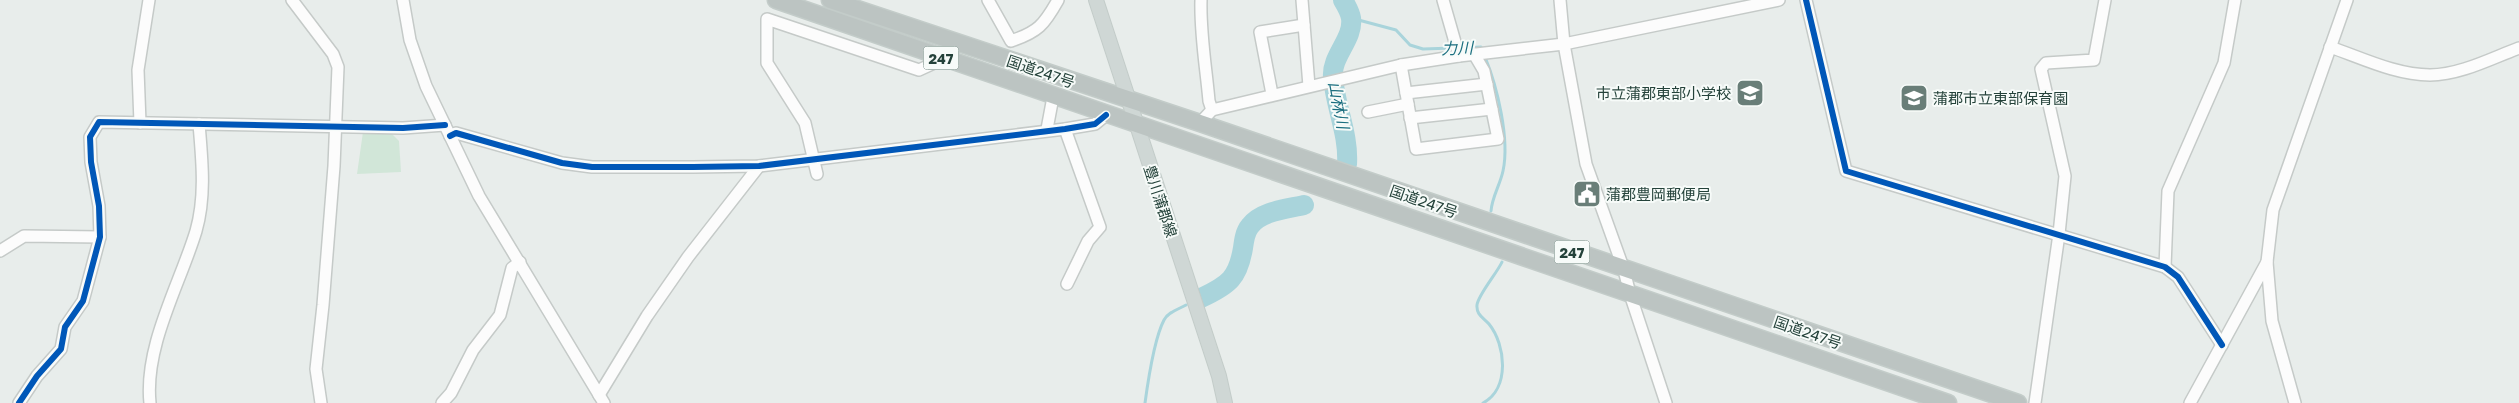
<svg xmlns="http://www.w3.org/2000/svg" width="2519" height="403" font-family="'Golos Text','Noto Sans JP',sans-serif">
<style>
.green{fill:#d1e6d8}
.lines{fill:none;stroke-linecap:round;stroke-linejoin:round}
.stream{stroke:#a9d4db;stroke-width:3}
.river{stroke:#a9d4db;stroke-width:20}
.minor-casing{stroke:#c5cac8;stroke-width:14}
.major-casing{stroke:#c3ccc9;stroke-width:16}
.highway-casing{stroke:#c3ccc9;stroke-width:19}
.minor{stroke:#fcfcfc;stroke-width:11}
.major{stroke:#cfd7d5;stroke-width:14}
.highway{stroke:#bcc4c2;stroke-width:16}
.cycleway-casing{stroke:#f7fbf9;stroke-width:9}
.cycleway{stroke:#0057b8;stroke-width:6}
.labels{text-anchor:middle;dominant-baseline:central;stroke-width:4;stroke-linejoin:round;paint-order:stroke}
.shield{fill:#f7fbf9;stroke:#637a73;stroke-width:1}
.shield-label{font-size:14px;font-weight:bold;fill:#24423a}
.street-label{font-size:15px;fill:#24423a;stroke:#f7fbf9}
.poi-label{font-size:15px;fill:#24423a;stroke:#f7fbf9;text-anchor:start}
.water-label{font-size:16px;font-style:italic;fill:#1c6f80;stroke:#f7fbf9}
</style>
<rect width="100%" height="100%" fill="#e8edeb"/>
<path class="green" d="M389 131 399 141 401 172 357 174 363 132Z"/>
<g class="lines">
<g class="stream">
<path d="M1351 18 1396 30 1410 45 1423 49 1453 48"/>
<path d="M1459 48 1481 47 1483 51"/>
<path d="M1485 57C1497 86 1510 139 1503 171 1500 185 1492 197 1491 211"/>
<path d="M1145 403C1148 381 1154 339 1164 320 1168 312 1179 309 1186 305"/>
<path d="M1483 403C1510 389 1506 345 1489 324 1484 318 1476 315 1477 305 1478 295 1497 273 1502 262"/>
</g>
<g class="river">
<path d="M1343 0C1346 5 1350 12 1351 18 1354 39 1331 56 1333 77 1335 106 1349 134 1347 164"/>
<path d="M1201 298C1229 285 1238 278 1243 248 1244 240 1245 232 1250 226 1261 211 1287 209 1304 205"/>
</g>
<defs>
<g id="minor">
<path d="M292 0 333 54 338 67 334 166 323 305 316 369 321 403"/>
<path d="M403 0 410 40 426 86 479 196 604 403"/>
<path d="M988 0 1011 41C1038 32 1044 25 1058 0"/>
<path d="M1201 0C1200 34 1206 67 1209 101L1212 110"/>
<path d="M1302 0 1309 86"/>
<path d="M1443 0 1459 56"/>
<path d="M1560 0 1564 44 1586 164 1624 270 1630 294 1666 403"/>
<path d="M1806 0 1846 171 2165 267 2178 277 2222 345"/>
<path d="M2330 47C2362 58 2396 75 2430 75 2460 75 2492 58 2519 48"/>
<path d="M1401 65 1416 149 1498 139 1484 71 1474 54"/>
<path d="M1406 93 1487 84"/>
<path d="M1272 94 1260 32 1304 25"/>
<path d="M1368 112 1408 104"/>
<path d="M1410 118 1492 109"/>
<path d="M140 123 138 70 149 0"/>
<path d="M1200 123 1212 110 1401 65 1459 56 1564 44 1779 0"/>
<path d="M1047 129 1053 97"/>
<path d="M1065 129 1100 227 1088 241 1067 284"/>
<path d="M450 136 456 133 562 163 592 167H693L759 166 1065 129 1095 124 1106 115"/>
<path d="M817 174 805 123 767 63V19L919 70 943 59"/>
<path d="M0 251 24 236 100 237"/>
<path d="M2165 267 2168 191 2224 63 2235 0"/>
<path d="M599 395 647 316 688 257 759 166"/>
<path d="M19 403 37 376 61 349 65 327 83 301 100 237 99 206 91 162 90 137 99 122 403 128 445 125"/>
<path d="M150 403C144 346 180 284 196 231 206 196 202 160 199 124"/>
<path d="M442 403 451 393 473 350 500 315 512 268 520 262"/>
<path d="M2035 403 2059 234 2065 176 2041 69 2046 63 2094 60 2105 0"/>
<path d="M2190 403 2267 262"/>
<path d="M2295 403 2272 321 2267 262 2273 210 2347 0"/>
</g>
<path id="major" d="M1096 0 1219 376 1225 403"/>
<g id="highway">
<path d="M776 0 1948 403"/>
<path d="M830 0 1200 123 2018 403"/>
</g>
</defs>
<use href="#minor" class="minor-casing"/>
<use href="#major" class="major-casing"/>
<use href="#highway" class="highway-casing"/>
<use href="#minor" class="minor"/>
<use href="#major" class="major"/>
<use href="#highway" class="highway"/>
<defs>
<g id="cycleway">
<path d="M1806 0 1846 171 2165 267 2178 277 2222 345"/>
<path d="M450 136 456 133 562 163 592 167H693L759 166 1065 129 1095 124 1106 115"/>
<path d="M19 403 37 376 61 349 65 327 83 301 100 237 99 206 91 162 90 137 99 122 403 128 445 125"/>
</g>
</defs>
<use href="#cycleway" class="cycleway-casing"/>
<use href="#cycleway" class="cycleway"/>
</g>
<defs>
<symbol id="school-square" viewBox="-11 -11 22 22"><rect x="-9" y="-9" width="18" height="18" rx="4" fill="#697e78" stroke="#f7fbf9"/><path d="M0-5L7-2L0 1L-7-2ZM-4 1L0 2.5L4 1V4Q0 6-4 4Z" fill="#fff"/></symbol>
<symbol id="civic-square" viewBox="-11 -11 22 22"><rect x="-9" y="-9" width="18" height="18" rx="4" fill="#697e78" stroke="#f7fbf9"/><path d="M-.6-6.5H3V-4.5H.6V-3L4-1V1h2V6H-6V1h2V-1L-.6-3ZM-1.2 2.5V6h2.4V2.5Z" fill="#fff"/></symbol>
</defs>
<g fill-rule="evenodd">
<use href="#school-square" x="1734" y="77" width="32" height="32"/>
<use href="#school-square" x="1898" y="82" width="32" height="32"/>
<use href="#civic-square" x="1571" y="178" width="32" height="32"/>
</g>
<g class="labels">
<g class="shield">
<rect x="923.5" y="46.5" width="35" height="23" rx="4"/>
<rect x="1554.5" y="240.5" width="35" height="23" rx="4"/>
</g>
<g class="shield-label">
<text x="941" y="58">247</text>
<text x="1572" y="252">247</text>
</g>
<g class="street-label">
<text transform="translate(1041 71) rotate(19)">国道247号</text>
<text transform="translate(1161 201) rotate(72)">豊川蒲郡線</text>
<text transform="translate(1424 201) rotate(19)">国道247号</text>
<text transform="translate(1808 332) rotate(19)">国道247号</text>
</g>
<g class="poi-label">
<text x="1731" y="93" text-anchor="end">市立蒲郡東部小学校</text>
<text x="1933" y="98">蒲郡市立東部保育園</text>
<text x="1606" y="194">蒲郡豊岡郵便局</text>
</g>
<g class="water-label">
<text transform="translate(1457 48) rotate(-2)">力川</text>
<text transform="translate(1339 105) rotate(79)">山林川</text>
</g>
</g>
</svg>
